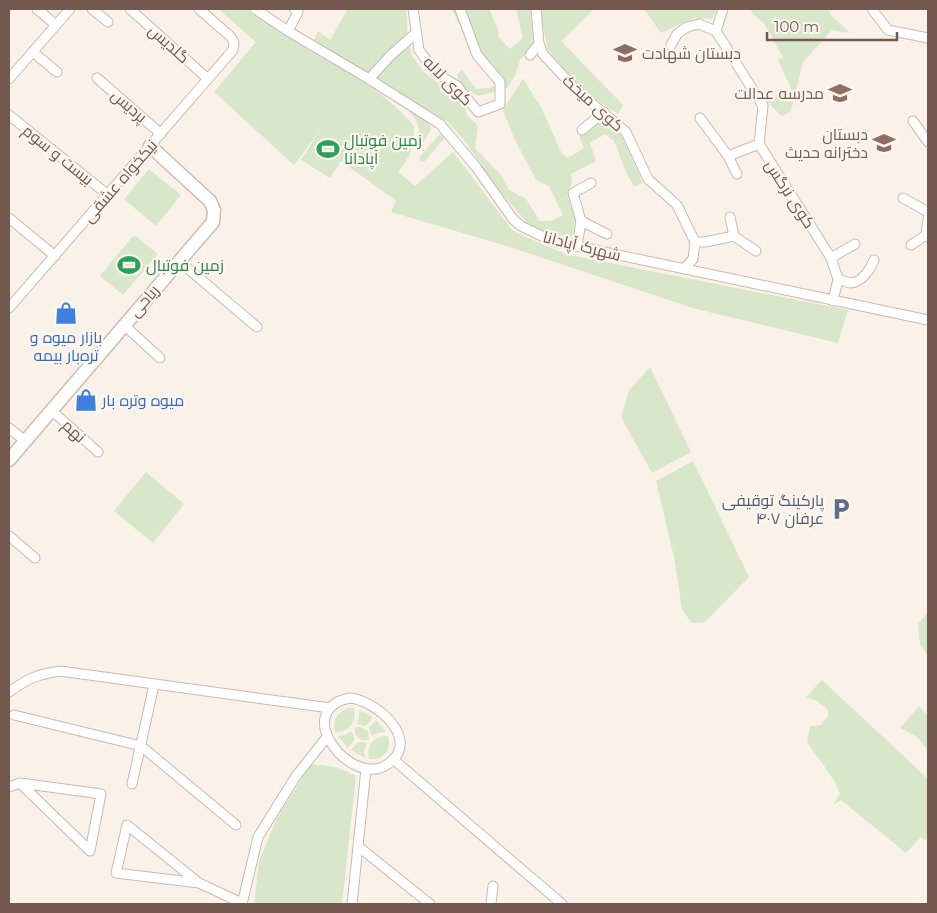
<svg xmlns="http://www.w3.org/2000/svg" width="937" height="913" font-family="Montserrat,Cairo,sans-serif">
<style>
.green{fill:#d8e6c9}
.lines{fill:none;stroke-linecap:round;stroke-linejoin:round}
.street-casing{stroke:#cbb9b0;stroke-width:11}
.secondary-casing{stroke:#cfbbb1;stroke-width:15}
.street{stroke:#fff;stroke-width:9}
.secondary{stroke:#fff;stroke-width:12}
.labels{text-anchor:middle;dominant-baseline:central;stroke-width:4.5;stroke-linejoin:round;paint-order:stroke}
.street-label{font-size:16px;fill:#72584f;stroke:#fdf6ef}
.education-label{font-size:16px;fill:#785e54;stroke:#fdf6ef;text-anchor:end}
.leisure-label{font-size:16px;fill:#27864d;stroke:#fdf6ef;text-anchor:start}
.shop-label{font-size:16px;fill:#366cbe;stroke:#fdf6ef}
.service-label{font-size:16px;fill:#4e5e75;stroke:#fdf6ef;text-anchor:end}
</style>
<rect width="100%" height="100%" fill="#faf2e9"/>
<g class="green">
<path d="M218 9H247L253 15C274 28 294 41 315 54 355 77 384 91 414 126 414 147 411 156 398 172L415 186 453 152 513 231 565 254 848 310 838 343 696 309 513 248 391 212 396 201 341 161 330 178 301 160 321 129 294 165 214 92 256 42Z"/>
<path d="M348 9H406L408 37 412 56 424 72 464 103 467 115 478 126 475 148 501 175 509 190 526 199 540 221H551L563 215 549 186 536 180 514 138 503 110 523 79 541 107 562 154 568 158 584 148 579 136 604 119 621 135 643 183 634 187 626 172 614 141 605 134 590 143 596 161 571 174 572 183 567 194 575 218 572 238 547 232 528 224 497 188 464 140 448 122 314 40 318 31 330 40Z"/>
<path d="M452 9H489L499 31 498 36 510 49 523 38 516 9H530L534 43 520 60 515 76 507 88 478 96 460 85 457 74 462 70 476 89 490 88 497 84 472 52Z"/>
<path d="M540 9H594L561 41 623 105 618 114 587 93 571 78 547 48Z"/>
<path d="M644 9H716L712 19 694 18 661 33Z"/>
<path d="M750 9H827L832 16 850 33 832 30 803 62 791 111 782 116 767 102 778 95 783 99 789 94 791 88 778 60 783 57 764 23 754 15Z"/>
<path d="M411 109 431 126 430 131 417 152 415 150C420 136 422 123 409 112Z"/>
<path d="M440 134H443L445 136 444 139 425 161 421 162 419 158 420 156Z"/>
<path d="M149 169 181 195 156 226 124 199Z"/>
<path d="M134 235 158 254 123 295 100 276Z"/>
<path d="M650 367 691 452 652 473 621 417 629 390Z"/>
<path d="M693 461 749 577 705 622 692 623 682 609 674 557 656 481Z"/>
<path d="M146 472 184 504 153 543 114 511Z"/>
<path d="M928 612V656L920 644 918 624Z"/>
<path d="M822 680 928 779V836L925 840 921 837 906 853 841 800 833 805 840 794 834 780 807 742 810 726 820 725 828 717V710L817 701 806 697Z"/>
<path d="M919 706 928 716V750L917 737 900 728Z"/>
<path d="M350 708H354C357 722 349 732 335 732 332 719 338 711 350 708Z"/>
<path d="M359 710 373 717 366 726 357 724 359 717Z"/>
<path d="M376 720 386 732 378 733 372 736 369 728Z"/>
<path d="M360 727 368 731 369 740H361L356 736 354 728Z"/>
<path d="M351 731 355 739 348 748 338 736 345 735Z"/>
<path d="M388 736C392 749 384 760 369 759 366 746 374 736 388 736Z"/>
<path d="M358 742 367 743 364 750 365 758 351 750Z"/>
<path d="M311 764 336 767 356 776 342 904H254L259 861 277 818Z"/>
</g>
<g class="lines">
<defs>
<g id="street">
<path d="M37 9 56 25"/>
<path d="M92 9 108 22"/>
<path d="M130 9 208 79"/>
<path d="M255 9 288 31 369 79 440 124 476 167 513 219 521 226 552 241 928 320"/>
<path d="M413 9 419 50 436 73 457 86 478 112 500 104V82L477 55 460 9"/>
<path d="M536 9 539 44 543 54 576 90 626 132 648 179 677 205 695 242H705L734 236"/>
<path d="M872 9 888 30 928 38"/>
<path d="M288 31 298 12 294 9"/>
<path d="M716 31 723 9"/>
<path d="M671 45 677 34 687 27 699 24 716 31 763 106 759 144 831 258 838 279 833 301"/>
<path d="M33 52 57 72"/>
<path d="M530 55 539 44"/>
<path d="M97 78 161 134"/>
<path d="M9 79 70 9"/>
<path d="M369 79 391 55 416 33"/>
<path d="M9 115 108 195"/>
<path d="M700 118 728 156 737 174"/>
<path d="M913 121 928 142"/>
<path d="M582 130 604 112"/>
<path d="M728 156 759 144"/>
<path d="M903 198 928 212"/>
<path d="M730 217 734 236 756 251"/>
<path d="M9 218 55 256"/>
<path d="M928 219 926 235 928 237"/>
<path d="M581 221 607 234"/>
<path d="M911 245 926 235"/>
<path d="M577 246 581 221 573 193 591 183"/>
<path d="M831 258 855 244"/>
<path d="M179 261 257 327"/>
<path d="M684 269 693 259 695 242"/>
<path d="M838 279C842 280 847 283 851 283 862 282 870 270 874 260"/>
<path d="M9 308 233 50 234 43 231 37 199 9"/>
<path d="M124 325 160 358"/>
<path d="M51 410 98 452"/>
<path d="M9 428 25 441"/>
<path d="M9 536 35 558"/>
<path d="M9 692C27 679 38 674 60 671L330 708"/>
<path d="M350 698C377 701 422 740 388 764 352 790 289 710 350 698Z"/>
<path d="M14 715 141 746 236 825"/>
<path d="M393 759 562 904"/>
<path d="M132 784 154 685"/>
<path d="M9 787 20 783 101 794 90 851 20 783"/>
<path d="M359 847 430 904"/>
<path d="M199 883 116 873 127 825 199 883 242 903"/>
<path d="M242 904 258 837 296 776 327 737"/>
<path d="M352 904 366 769"/>
<path d="M491 904 493 886"/>
</g>
<path id="secondary" d="M9 460 213 222 214 210 210 201 150 146"/>
</defs>
<use href="#street" class="street-casing"/>
<use href="#secondary" class="secondary-casing"/>
<use href="#street" class="street"/>
<use href="#secondary" class="secondary"/>
</g>
<defs>
<symbol id="school-bare" viewBox="-9 -9 18 18"><path d="M0-5L7-2L0 1L-7-2ZM-4 1L0 2.5L4 1V4Q0 6-4 4Z" fill="#8d6e63" stroke="#fdf6ef" stroke-width="2.5" paint-order="stroke"/></symbol>
<symbol id="stadium-bare" viewBox="-9 -9 18 18"><path d="M0-5a6.5 5 0 1 0 0 10a6.5 5 0 1 0 0-10ZM-3.5-1.8h7v3.6h-7Z" fill="#2e9e5b" stroke="#fdf6ef" stroke-width="2.5" paint-order="stroke"/></symbol>
<symbol id="shop-bare" viewBox="-9 -9 18 18"><path d="M-5-2.5h2.3a2.7 3.5 0 0 1 5.4 0H5L5.5 6h-11ZM-1.5-2.5h3a1.5 2.3 0 0 0-3 0Z" fill="#3f7fe0" stroke="#fdf6ef" stroke-width="2.5" paint-order="stroke"/></symbol>
<symbol id="parking-bare" viewBox="-9 -9 18 18"><path d="M-3.5-5.5H1a3.5 3.5 0 0 1 0 7H-1V5.5H-3.5ZM-1-3.4V-.6H.8a1.4 1.4 0 0 0 0-2.8Z" fill="#5c6f8a" stroke="#fdf6ef" stroke-width="2.5" paint-order="stroke"/></symbol>
</defs>
<g fill-rule="evenodd">
<use href="#school-bare" x="609" y="37" width="32" height="32"/>
<use href="#school-bare" x="824" y="77" width="32" height="32"/>
<use href="#school-bare" x="868" y="127" width="32" height="32"/>
<use href="#stadium-bare" x="312" y="133" width="32" height="32"/>
<use href="#stadium-bare" x="113" y="249" width="32" height="32"/>
<use href="#shop-bare" x="50" y="297" width="32" height="32"/>
<use href="#shop-bare" x="70" y="384" width="32" height="32"/>
<use href="#parking-bare" x="825" y="493" width="32" height="32"/>
</g>
<g class="labels">
<g class="street-label">
<text transform="translate(169 44) rotate(42)">گلدیس</text>
<text transform="translate(448 81) rotate(45)">کوی لاله</text>
<text transform="translate(593 103) rotate(42)">کوی میخک</text>
<text transform="translate(129 106) rotate(41)">پردیس</text>
<text transform="translate(58 155) rotate(39)">بیست و سوم</text>
<text transform="translate(120 181) rotate(-49)">نیکخواه عشقی</text>
<text transform="translate(790 194) rotate(57)">کوی نرگس</text>
<text transform="translate(582 246) rotate(14)">شهرک آپادانا</text>
<text transform="translate(144 301) rotate(-49)">ریاحی</text>
<text transform="translate(74 431) rotate(42)">نهم</text>
</g>
<g class="education-label">
<text x="642" y="53" text-anchor="start">دبستان شهادت</text>
<text x="824" y="93">مدرسه عدالت</text>
<text x="868" y="134">دبستان<tspan x="868" dy="18">دخترانه حدیث</tspan></text>
</g>
<g class="leisure-label">
<text x="344" y="140">زمین فوتبال<tspan x="344" dy="18">آپادانا</tspan></text>
<text x="146" y="265">زمین فوتبال</text>
</g>
<g class="shop-label">
<text x="66" y="337">بازار میوه و<tspan x="66" dy="18">تره‌بار بیمه</tspan></text>
<text x="102" y="400" text-anchor="start">میوه وتره بار</text>
</g>
<g class="service-label">
<text x="824" y="500">پارکینگ توقیفی<tspan x="824" dy="18">عرفان ۴۰۷</tspan></text>
</g>
</g>
<rect width="937" height="913" fill="none" stroke="#72584f" stroke-width="20"/>
<path d="M767 32v8h130v-8" fill="none" stroke="#72584f" stroke-width="2.5"/>
<text x="774" y="32" font-size="15" fill="#72584f" stroke="#fdf6ef" stroke-width="4" paint-order="stroke">100 m</text>
</svg>
